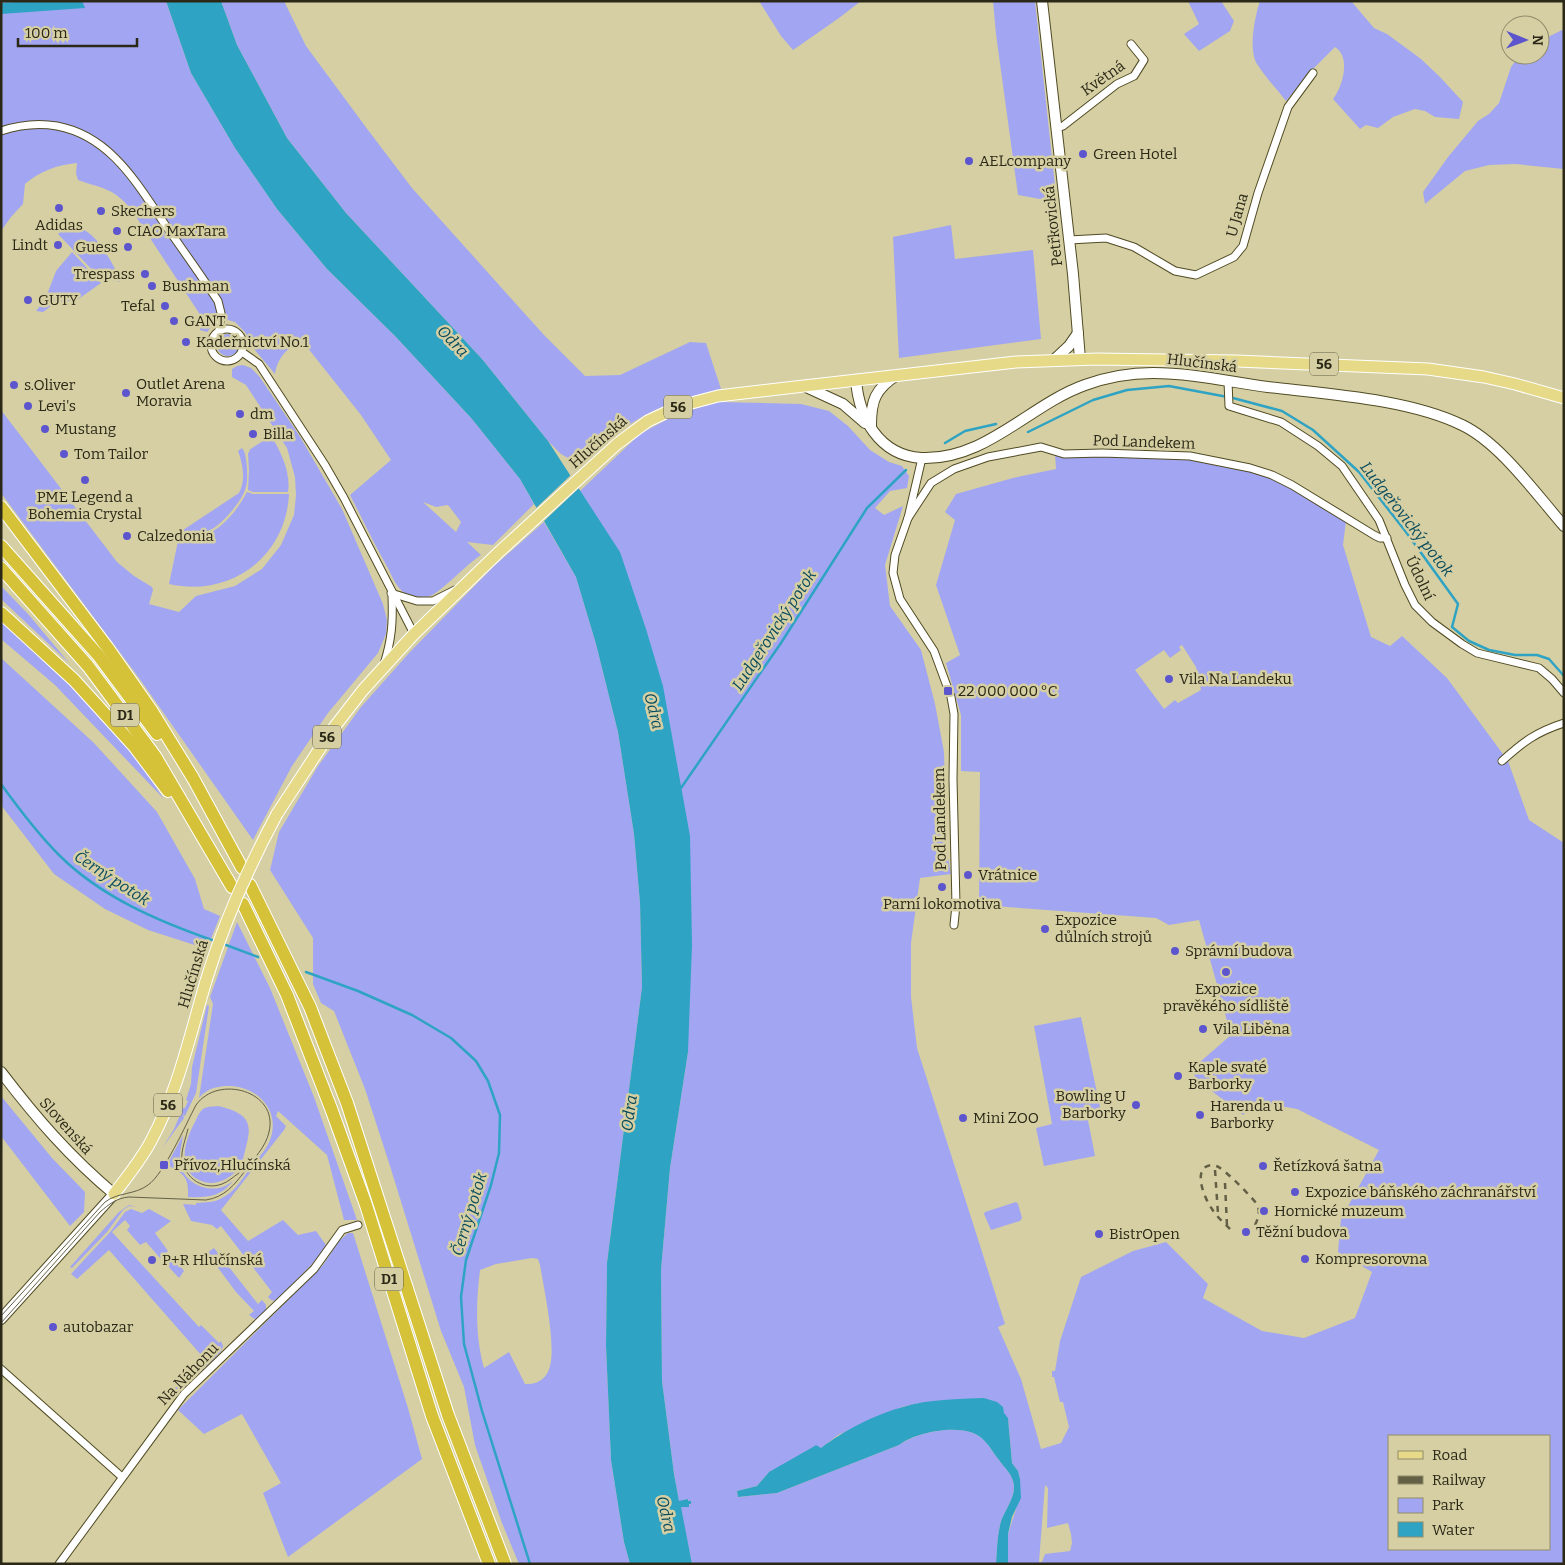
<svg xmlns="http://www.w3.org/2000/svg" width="1565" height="1565" font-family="Bitter,serif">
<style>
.green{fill:#a2a6f2;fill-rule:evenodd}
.water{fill:#2fa3c3}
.pier{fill:#d5cfa3}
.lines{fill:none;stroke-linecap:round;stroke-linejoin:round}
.stream{stroke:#2fa3c3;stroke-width:2.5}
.street-casing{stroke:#514b23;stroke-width:9}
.secondary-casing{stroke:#514b23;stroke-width:12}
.primary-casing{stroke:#fff;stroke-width:13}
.highway-casing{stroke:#fff;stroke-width:14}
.street{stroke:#fff;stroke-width:7}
.secondary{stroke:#fff;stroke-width:10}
.primary{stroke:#e6da88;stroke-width:11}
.highway{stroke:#d6c239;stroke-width:12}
.tram{stroke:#646046;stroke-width:1}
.rail{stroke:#646046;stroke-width:2.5;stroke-dasharray:6 6;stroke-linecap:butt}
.primary-bridge-casing{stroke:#fff;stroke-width:13;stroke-linecap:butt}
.primary-bridge{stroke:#e6da88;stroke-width:11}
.poi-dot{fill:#5c55cd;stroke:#d5cfa3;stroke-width:2}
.labels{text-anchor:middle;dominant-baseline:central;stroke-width:5;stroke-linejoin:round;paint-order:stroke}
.shield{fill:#d5cfa3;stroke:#5e5a41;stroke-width:1}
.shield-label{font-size:14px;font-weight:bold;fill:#2b2817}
.street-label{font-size:15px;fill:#2b2817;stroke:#d5cfa3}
.poi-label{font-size:15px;fill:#2b2817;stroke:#d5cfa3;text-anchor:start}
.water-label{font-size:16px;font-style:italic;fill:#094b5c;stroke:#d5cfa3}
</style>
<rect width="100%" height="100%" fill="#d5cfa3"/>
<g class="green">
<path d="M1 1H166L191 73 235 148 277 209 327 269 396 337 472 419 520 479 534 504 493 545 467 542 481 555C468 563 440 593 430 596 421 598 407 597 401 590 396 585 392 577 389 570 375 546 363 520 350 495L391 460 361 415 303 342C288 345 277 359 275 374L254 349 245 332 235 322 228 320 215 323 207 332 200 330 199 313 131 209C112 187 103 189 78 180L76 173 77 163C57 165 40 171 25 184L23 204 11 217 1 231ZM423 502 436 507 448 505 461 522 456 532Z"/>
<path d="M221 1H284L306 46 368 130 412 188 544 335 585 376 620 375 690 342 706 343 721 389C699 394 676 400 655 410 627 423 602 445 577 463L561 454 548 441 482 359 346 213 287 138 237 45Z"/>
<path d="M759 1H861L839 18 793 50 781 36Z"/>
<path d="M993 1H1035L1056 195 1040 199 1018 195 996 34Z"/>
<path d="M1188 1H1221L1234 21 1230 31 1199 51 1184 34 1199 24Z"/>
<path d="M1260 1H1351L1374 28 1387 34 1421 59 1440 77 1463 102 1459 119 1435 117 1425 111 1415 109 1393 117 1378 128 1366 125 1360 129 1333 99C1343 86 1351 57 1335 47L1310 72 1286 101C1277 89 1265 77 1257 64 1248 49 1255 16 1260 1Z"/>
<path d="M1564 29V169L1515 164 1489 165 1465 171 1425 204 1423 192 1448 157 1478 121 1489 114 1499 103 1511 67 1520 55H1540V41Z"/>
<path d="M951 225 955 259 1033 250 1041 339 899 358 893 237Z"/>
<path d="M73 227C96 228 110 261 121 279L120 282 99 277 58 234 63 230Z"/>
<path d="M72 252 101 283 77 300 55 303 43 312 36 311 45 300 56 271Z"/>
<circle cx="228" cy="345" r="11"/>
<path d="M243 365 251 368 259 376 299 435 342 509 383 604 387 620 386 634 378 653 328 713 292 766 253 840 139 678 1 493V410L117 562 134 576 152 587 153 590 149 604 179 612 196 596 235 586 262 569 281 545 294 515 296 495 295 477 287 448 246 385 232 377V369L237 366Z"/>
<path d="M719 402 801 404 829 411 848 426 870 450 889 462 902 466 909 476 907 488 890 491 875 508 884 515 903 506 885 565 890 606 921 650 935 704 944 752 947 853 951 874 920 878 911 943V997L917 1048 1005 1324 998 1327 1021 1379 1041 1449 1061 1443 1069 1427 1063 1402H1060L1054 1377H1052V1371H1055L1060 1341 1081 1277 1133 1251 1166 1242 1208 1284 1203 1298 1262 1331 1304 1338 1355 1318 1372 1272 1338 1252 1341 1219 1379 1150 1297 1109 1257 1102 1243 1115 1196 1079 1192 1069 1231 1035 1199 920 1169 925 1156 918 979 905 980 772 961 771V715L946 663 960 655 936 585 955 520 945 512 956 494 1013 478 1056 469 1055 454C1126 456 1203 452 1270 478 1297 488 1322 506 1346 521L1343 545 1371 637 1390 646 1402 636 1447 678 1508 761 1529 820 1564 843V1564H1008V1534L1016 1509 1020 1479 1018 1471 1012 1463 1008 1418 984 1398 919 1403 902 1407 838 1435 821 1448 769 1472 757 1486 737 1491 738 1497 777 1493 899 1445C916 1433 952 1425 973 1433 985 1437 991 1450 999 1460 1005 1469 1013 1474 1014 1486 1015 1499 1003 1512 1000 1525 997 1538 997 1551 996 1564H692L680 1507 691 1504V1501H688V1499L679 1502 674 1474 662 1381 661 1270 670 1168 688 1052 580 491 640 434 677 414ZM1182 645 1196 667 1201 690 1178 703 1175 700 1164 709 1135 670 1164 650 1170 658 1181 650 1179 647ZM1389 1436H1549V1549H1389ZM1045 1485 1048 1488 1047 1528 1068 1523 1071 1534 1072 1543 1070 1551 1045 1554 1042 1562H1039Z"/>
<path d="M271 436C281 451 291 473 288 492H253L248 490 249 470 248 453 250 451 249 450Z"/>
<path d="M242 448C246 453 246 460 247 467 247 474 248 483 245 490 241 502 223 523 212 529 201 535 190 535 178 539L177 534 239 493C246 480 243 464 238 451Z"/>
<path d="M247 492 253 494H289C286 558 229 598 169 584L178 541C187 538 197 538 206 535 224 527 238 509 247 492Z"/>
<path d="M544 522 576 577 596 644 618 732 634 834 640 903 642 987 607 1263 606 1346 611 1460 624 1542 630 1564H519L502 1523 475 1445 464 1387 441 1331 390 1166 365 1089 334 1011 321 1003 313 984V938L270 870 279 832 318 766 361 707 409 653 494 566ZM532 1258 538 1259 540 1265C544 1289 556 1344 550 1366 547 1379 537 1385 525 1384L509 1352 484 1368C475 1336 476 1302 480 1270L496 1264Z"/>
<path d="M1 586 29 615 69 663 1 599Z"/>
<path d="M1 619 46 660 129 747 164 799 55 685 1 639Z"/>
<path d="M1 658 94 743 157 812 195 879 204 909 220 916 207 949 148 930 105 909 54 874 1 805Z"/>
<path d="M237 922 270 988 314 1097 357 1220H344L327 1155 278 1111 276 1116 286 1126 284 1130 221 1210 248 1241 283 1220 298 1235 316 1231 326 1245 319 1257 276 1301 271 1300 268 1297 272 1292 221 1226 217 1229 212 1225 191 1221 183 1204 196 1205V1203C206 1202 214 1203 222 1198 234 1192 241 1181 248 1171 255 1161 266 1151 270 1140 281 1111 258 1087 230 1086 218 1086 207 1088 199 1098L213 1004 210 997Z"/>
<path d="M207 1005 209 1006 196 1093 185 1116 183 1115 184 1118 163 1147 174 1129 183 1108H185L188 1101 186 1100 191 1084 192 1067Z"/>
<path d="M1081 1017 1100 1107 1096 1113 1087 1115 1095 1156 1044 1166 1036 1128 1052 1124 1034 1026Z"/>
<path d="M1 1096 52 1158 85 1192 84 1212 70 1226 1 1136Z"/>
<path d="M218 1106C262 1116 248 1133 241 1168 234 1173 227 1180 218 1182 212 1184 205 1183 199 1180 176 1169 185 1140 195 1122 197 1118 199 1112 203 1109 207 1106 213 1107 218 1106Z"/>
<path d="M183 1135C182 1145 178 1156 181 1166 185 1182 204 1191 219 1188 224 1187 229 1184 233 1181 221 1197 206 1198 188 1197 189 1177 184 1174 167 1165Z"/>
<path d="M1016 1202 1018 1204 1022 1218 1020 1221 991 1230 984 1214 985 1212Z"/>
<path d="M129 1205 136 1207 129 1206 123 1210 107 1232 72 1268 70 1267 119 1212Z"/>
<path d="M131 1209 142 1213 149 1209 171 1221 155 1233 168 1251 160 1258 146 1242 140 1245 127 1230 130 1226 125 1220 112 1232 199 1327 201 1325 219 1343 221 1341 223 1346 221 1352 178 1394 171 1393 202 1356 109 1250 77 1279 71 1274 111 1231 125 1212Z"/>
<path d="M348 1233H353L408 1408 422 1459 288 1557 263 1493 281 1483 242 1414 204 1434 178 1410 323 1265 339 1241Z"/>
<path d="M214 1248 258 1304 262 1300 266 1305V1310L256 1320 249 1315 254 1311 236 1292 207 1253Z"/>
<path d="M173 1256 184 1271 179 1278 165 1263Z"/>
</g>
<g class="water">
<path d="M30 1H82L85 8 1 14V3Z"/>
<path d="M166 1H221L237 45 287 138 346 213 482 359 548 441 620 552 646 629 663 686 690 836 692 945 688 1052 670 1168 661 1270 662 1381 674 1474 679 1501 688 1499V1501H691V1504H689V1507H681L692 1564H630L624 1542 611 1460 606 1346 607 1263 642 987 640 903 634 834 618 732 596 644 576 577 520 479 472 419 396 337 327 269 277 209 235 148 191 73Z"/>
<path d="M984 1398 997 1402 1003 1407 1004 1413 1008 1418 1012 1463 1018 1471 1020 1479 1021 1498 1012 1517 1008 1534V1564H996C997 1551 997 1538 1000 1525 1003 1512 1015 1499 1014 1486 1013 1474 1005 1469 999 1460 991 1450 985 1437 973 1433 952 1425 915 1433 899 1445L777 1493 738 1497 737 1491 757 1486 769 1472 813 1447 816 1445 821 1448C843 1431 876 1414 903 1407 929 1399 958 1399 984 1398Z"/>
</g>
<path class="pier" d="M572 474 580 487 542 523 534 510Z"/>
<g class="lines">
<g class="stream">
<path d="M1028 432 1093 400 1127 390 1169 386 1233 398 1282 411 1313 430 1359 472 1406 532 1458 604 1452 627 1469 641 1489 650 1515 655H1537L1549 659 1564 676"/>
<path d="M945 443 965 431 996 424"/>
<path d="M1 784C19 809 37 833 59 855 101 897 158 921 212 940"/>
<path d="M681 788 781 643 867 508 906 470"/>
<path d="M226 945 258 957"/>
<path d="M306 972 358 991 412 1015 451 1038 476 1061 488 1081 500 1115 499 1153 491 1185 466 1260 461 1297 464 1344 482 1411 530 1564"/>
</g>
<defs>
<g id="street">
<path d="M1057 128 1063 126 1117 84 1134 76 1144 60 1131 44"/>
<path d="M1 131C19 125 39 123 57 126 110 136 136 182 164 223 182 249 200 274 218 301L221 313 219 331"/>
<path d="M1069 240 1106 238 1134 247 1175 271 1196 275 1234 257 1243 246 1258 193 1288 107 1313 73"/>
<circle cx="227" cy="345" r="16"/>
<path d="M242 352 259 364 325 465 344 498 414 634"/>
<path d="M1228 381 1229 406 1281 422 1318 446 1342 466 1379 520 1405 585 1415 605 1432 622 1462 644 1477 653 1539 668 1552 679 1564 693"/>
<path d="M922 458 908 518 895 555 893 573 900 599 934 651 951 697 954 714 953 779 956 905 954 925"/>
<path d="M908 518 931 483 954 469 988 457 1041 447 1064 454 1102 453 1190 456 1250 468 1272 475 1292 485 1374 535 1380 538H1387"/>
<path d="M391 593 417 601H433L455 590"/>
<path d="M384 664C392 639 393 621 392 596"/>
<path d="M1502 761C1523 742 1536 732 1564 723"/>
<path d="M1 1369 122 1477"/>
<path d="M59 1564 184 1394 314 1269 342 1230 358 1225"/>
</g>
<g id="secondary">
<path d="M1042 1 1073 274 1080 359"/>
<path d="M1054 360 1069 346 1078 333"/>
<path d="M856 380C859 418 879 455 921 458 985 461 1029 405 1085 385 1107 377 1130 373 1153 373 1192 373 1230 382 1268 387 1327 394 1409 399 1462 425 1500 443 1536 494 1564 526"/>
<path d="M804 386 843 404 865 423"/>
<path d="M871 425C871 401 875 389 897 375"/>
<path d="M1 1072C37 1119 69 1156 114 1194L1 1319"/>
</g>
<g id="primary">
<path d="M277 814 332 730 363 690 414 634 498 553 617 444 648 421 680 406 718 396 804 386 1016 362 1097 359 1237 361 1428 369 1484 377 1515 384 1564 398"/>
<path d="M114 1194C127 1177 141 1160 151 1141 178 1091 190 1035 206 981"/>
</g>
<g id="highway">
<path d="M1 507 107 647 151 710 193 778 242 868"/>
<path d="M1 546 98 655 157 734"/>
<path d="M1 568 88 666 155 756 232 887"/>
<path d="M1 613 74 680 134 746 168 791"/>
<path d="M250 885 310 1007 347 1103 448 1415 505 1564"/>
<path d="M243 904 287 995 332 1111 366 1205 432 1416 489 1564"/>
</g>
</defs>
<use href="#street" class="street-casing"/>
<use href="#secondary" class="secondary-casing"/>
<use href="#primary" class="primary-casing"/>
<use href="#highway" class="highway-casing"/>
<use href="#street" class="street"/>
<use href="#secondary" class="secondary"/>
<use href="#primary" class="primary"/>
<use href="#highway" class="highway"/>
<g class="tram">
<path d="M188 1129C186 1137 183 1145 182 1153 180 1174 201 1192 222 1184 228 1182 233 1177 239 1173"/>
<path d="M1 1316 105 1202C118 1192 135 1195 148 1185 164 1174 186 1124 196 1105 218 1074 279 1091 269 1132 266 1147 253 1159 245 1171 234 1185 225 1197 206 1200L129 1197C117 1198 109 1204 100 1212L1 1323"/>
</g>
<g class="rail">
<path d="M1215 1170 1218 1214"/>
<path d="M1225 1183 1227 1226"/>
<path d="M1230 1229C1224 1223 1217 1217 1212 1209 1205 1200 1190 1165 1213 1165 1216 1166 1218 1166 1220 1168 1226 1171 1256 1201 1258 1206 1260 1213 1258 1219 1255 1225"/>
</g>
<defs>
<path id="primary-bridge" d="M206 981C224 922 248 868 277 814"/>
</defs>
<use href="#primary-bridge" class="primary-bridge-casing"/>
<use href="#primary-bridge" class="primary-bridge"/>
</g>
<g class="poi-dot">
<circle cx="1083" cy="154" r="5"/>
<circle cx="969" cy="161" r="5"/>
<circle cx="59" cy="208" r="5"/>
<circle cx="101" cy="211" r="5"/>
<circle cx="117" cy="231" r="5"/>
<circle cx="58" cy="245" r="5"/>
<circle cx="128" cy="247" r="5"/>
<circle cx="145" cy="274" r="5"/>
<circle cx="152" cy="286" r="5"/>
<circle cx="28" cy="300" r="5"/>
<circle cx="165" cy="306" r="5"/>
<circle cx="174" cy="321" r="5"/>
<circle cx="186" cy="342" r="5"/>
<circle cx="14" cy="385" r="5"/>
<circle cx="126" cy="393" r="5"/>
<circle cx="28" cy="406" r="5"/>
<circle cx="240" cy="414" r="5"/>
<circle cx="45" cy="429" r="5"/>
<circle cx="253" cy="434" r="5"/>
<circle cx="64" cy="454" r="5"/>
<circle cx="85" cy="480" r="5"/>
<circle cx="127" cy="536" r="5"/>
<circle cx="1169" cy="679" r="5"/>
<rect x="943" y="686" width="10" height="10" rx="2.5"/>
<circle cx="968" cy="875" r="5"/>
<circle cx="942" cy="887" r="5"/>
<circle cx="1045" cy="929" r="5"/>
<circle cx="1175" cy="951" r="5"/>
<circle cx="1226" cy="972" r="5"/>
<circle cx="1203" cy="1029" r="5"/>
<circle cx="1178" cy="1076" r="5"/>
<circle cx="1136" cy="1105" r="5"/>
<circle cx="1200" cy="1115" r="5"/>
<circle cx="963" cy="1118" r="5"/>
<rect x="159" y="1160" width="10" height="10" rx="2.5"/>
<circle cx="1263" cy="1166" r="5"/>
<circle cx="1295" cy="1192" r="5"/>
<circle cx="1264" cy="1211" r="5"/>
<circle cx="1246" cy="1232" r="5"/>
<circle cx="1099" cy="1234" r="5"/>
<circle cx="1305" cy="1259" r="5"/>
<circle cx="152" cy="1260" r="5"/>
<circle cx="53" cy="1327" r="5"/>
</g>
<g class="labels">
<g class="shield">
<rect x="1310" y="352.5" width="28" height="23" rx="4"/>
<rect x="664" y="395.5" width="28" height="23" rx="4"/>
<rect x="111" y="703.5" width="28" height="23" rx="4"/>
<rect x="313" y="725.5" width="28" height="23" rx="4"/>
<rect x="154" y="1093.5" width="28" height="23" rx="4"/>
<rect x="375" y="1267.5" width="28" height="23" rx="4"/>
</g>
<g class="shield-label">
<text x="1324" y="364">56</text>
<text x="678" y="407">56</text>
<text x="125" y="715">D1</text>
<text x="327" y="737">56</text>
<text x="168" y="1105">56</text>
<text x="389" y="1279">D1</text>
</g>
<g class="street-label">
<text transform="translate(1103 78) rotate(-35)">Květná</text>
<text transform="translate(1237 215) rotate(-74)">U Jana</text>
<text transform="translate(1053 226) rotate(-96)">Petřkovická</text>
<text transform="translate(1202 363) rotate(7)">Hlučínská</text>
<text transform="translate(598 442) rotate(-41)">Hlučínská</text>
<text transform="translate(1144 442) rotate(2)">Pod Landekem</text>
<text transform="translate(1420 578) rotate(64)">Údolní</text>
<text transform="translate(940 819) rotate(-91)">Pod Landekem</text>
<text transform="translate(193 974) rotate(-73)">Hlučínská</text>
<text transform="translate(66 1126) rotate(48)">Slovenská</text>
<text transform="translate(188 1374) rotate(-46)">Na Náhonu</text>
</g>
<g class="poi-label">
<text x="1093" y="154">Green Hotel</text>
<text x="979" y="161">AELcompany</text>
<text x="111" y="211">Skechers</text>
<text x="59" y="225" text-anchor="middle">Adidas</text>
<text x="127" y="231">CIAO MaxTara</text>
<text x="48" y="245" text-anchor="end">Lindt</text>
<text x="118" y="247" text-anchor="end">Guess</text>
<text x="135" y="274" text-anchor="end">Trespass</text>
<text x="162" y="286">Bushman</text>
<text x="38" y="300">GUTY</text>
<text x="155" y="306" text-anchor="end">Tefal</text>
<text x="184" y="321">GANT</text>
<text x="196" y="342">Kadeřnictví No.1</text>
<text x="136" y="384">Outlet Arena<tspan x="136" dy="17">Moravia</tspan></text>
<text x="24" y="385">s.Oliver</text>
<text x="38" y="406">Levi's</text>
<text x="250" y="414">dm</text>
<text x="55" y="429">Mustang</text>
<text x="263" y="434">Billa</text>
<text x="74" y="454">Tom Tailor</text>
<text x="85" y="497" text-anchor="middle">PME Legend a<tspan x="85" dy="17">Bohemia Crystal</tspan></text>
<text x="137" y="536">Calzedonia</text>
<text x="1179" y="679">Vila Na Landeku</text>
<text x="958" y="691">22 000 000 °C</text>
<text x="978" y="875">Vrátnice</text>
<text x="942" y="904" text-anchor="middle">Parní lokomotiva</text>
<text x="1055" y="920">Expozice<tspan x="1055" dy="17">důlních strojů</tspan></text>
<text x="1185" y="951">Správní budova</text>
<text x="1226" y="989" text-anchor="middle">Expozice<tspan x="1226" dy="17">pravěkého sídliště</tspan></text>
<text x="1213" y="1029">Vila Liběna</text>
<text x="1188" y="1067">Kaple svaté<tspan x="1188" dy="17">Barborky</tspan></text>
<text x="1126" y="1096" text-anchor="end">Bowling U<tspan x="1126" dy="17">Barborky</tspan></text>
<text x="1210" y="1106">Harenda u<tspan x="1210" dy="17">Barborky</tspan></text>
<text x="973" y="1118">Mini ZOO</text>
<text x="174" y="1165">Přívoz,Hlučínská</text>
<text x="1273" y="1166">Řetízková šatna</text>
<text x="1305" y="1192">Expozice báňského záchranářství</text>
<text x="1274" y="1211">Hornické muzeum</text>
<text x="1256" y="1232">Těžní budova</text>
<text x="1109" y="1234">BistrOpen</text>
<text x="1315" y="1259">Kompresorovna</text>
<text x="162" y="1260">P+R Hlučínská</text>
<text x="63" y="1327">autobazar</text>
</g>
<g class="water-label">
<text transform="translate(453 341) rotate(46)">Odra</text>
<text transform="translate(1407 519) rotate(52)">Ludgeřovický potok</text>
<text transform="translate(774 630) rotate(-57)">Ludgeřovický potok</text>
<text transform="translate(654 711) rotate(76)">Odra</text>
<text transform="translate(112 878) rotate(33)">Černý potok</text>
<text transform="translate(629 1113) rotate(-82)">Odra</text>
<text transform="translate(469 1214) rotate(-73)">Černý potok</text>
<text transform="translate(666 1514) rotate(77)">Odra</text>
</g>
</g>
<rect width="1565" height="1565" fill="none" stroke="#2b2817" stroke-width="5"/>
<rect x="1388" y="1435" width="162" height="115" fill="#d5cfa3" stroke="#918c6b"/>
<rect x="1398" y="1451" width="25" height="8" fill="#e6da88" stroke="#918c6b"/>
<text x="1432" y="1460" font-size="15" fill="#2b2817">Road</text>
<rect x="1398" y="1476" width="25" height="8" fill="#646046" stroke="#918c6b"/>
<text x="1432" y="1485" font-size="15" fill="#2b2817">Railway</text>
<rect x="1398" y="1498" width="25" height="15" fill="#a2a6f2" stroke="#918c6b"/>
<text x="1432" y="1510" font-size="15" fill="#2b2817">Park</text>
<rect x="1398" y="1522" width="25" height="15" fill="#2fa3c3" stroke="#918c6b"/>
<text x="1432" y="1535" font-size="15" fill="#2b2817">Water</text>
<g transform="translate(1525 40) rotate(91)"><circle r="24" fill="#d5cfa3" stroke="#918c6b"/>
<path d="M0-4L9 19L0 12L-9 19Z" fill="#5c55cd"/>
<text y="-8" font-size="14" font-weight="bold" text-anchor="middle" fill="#2b2817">N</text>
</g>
<path d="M18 38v8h119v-8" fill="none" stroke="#2b2817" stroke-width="2.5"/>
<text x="25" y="38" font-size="15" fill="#2b2817" stroke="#d5cfa3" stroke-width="4" paint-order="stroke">100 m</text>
</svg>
